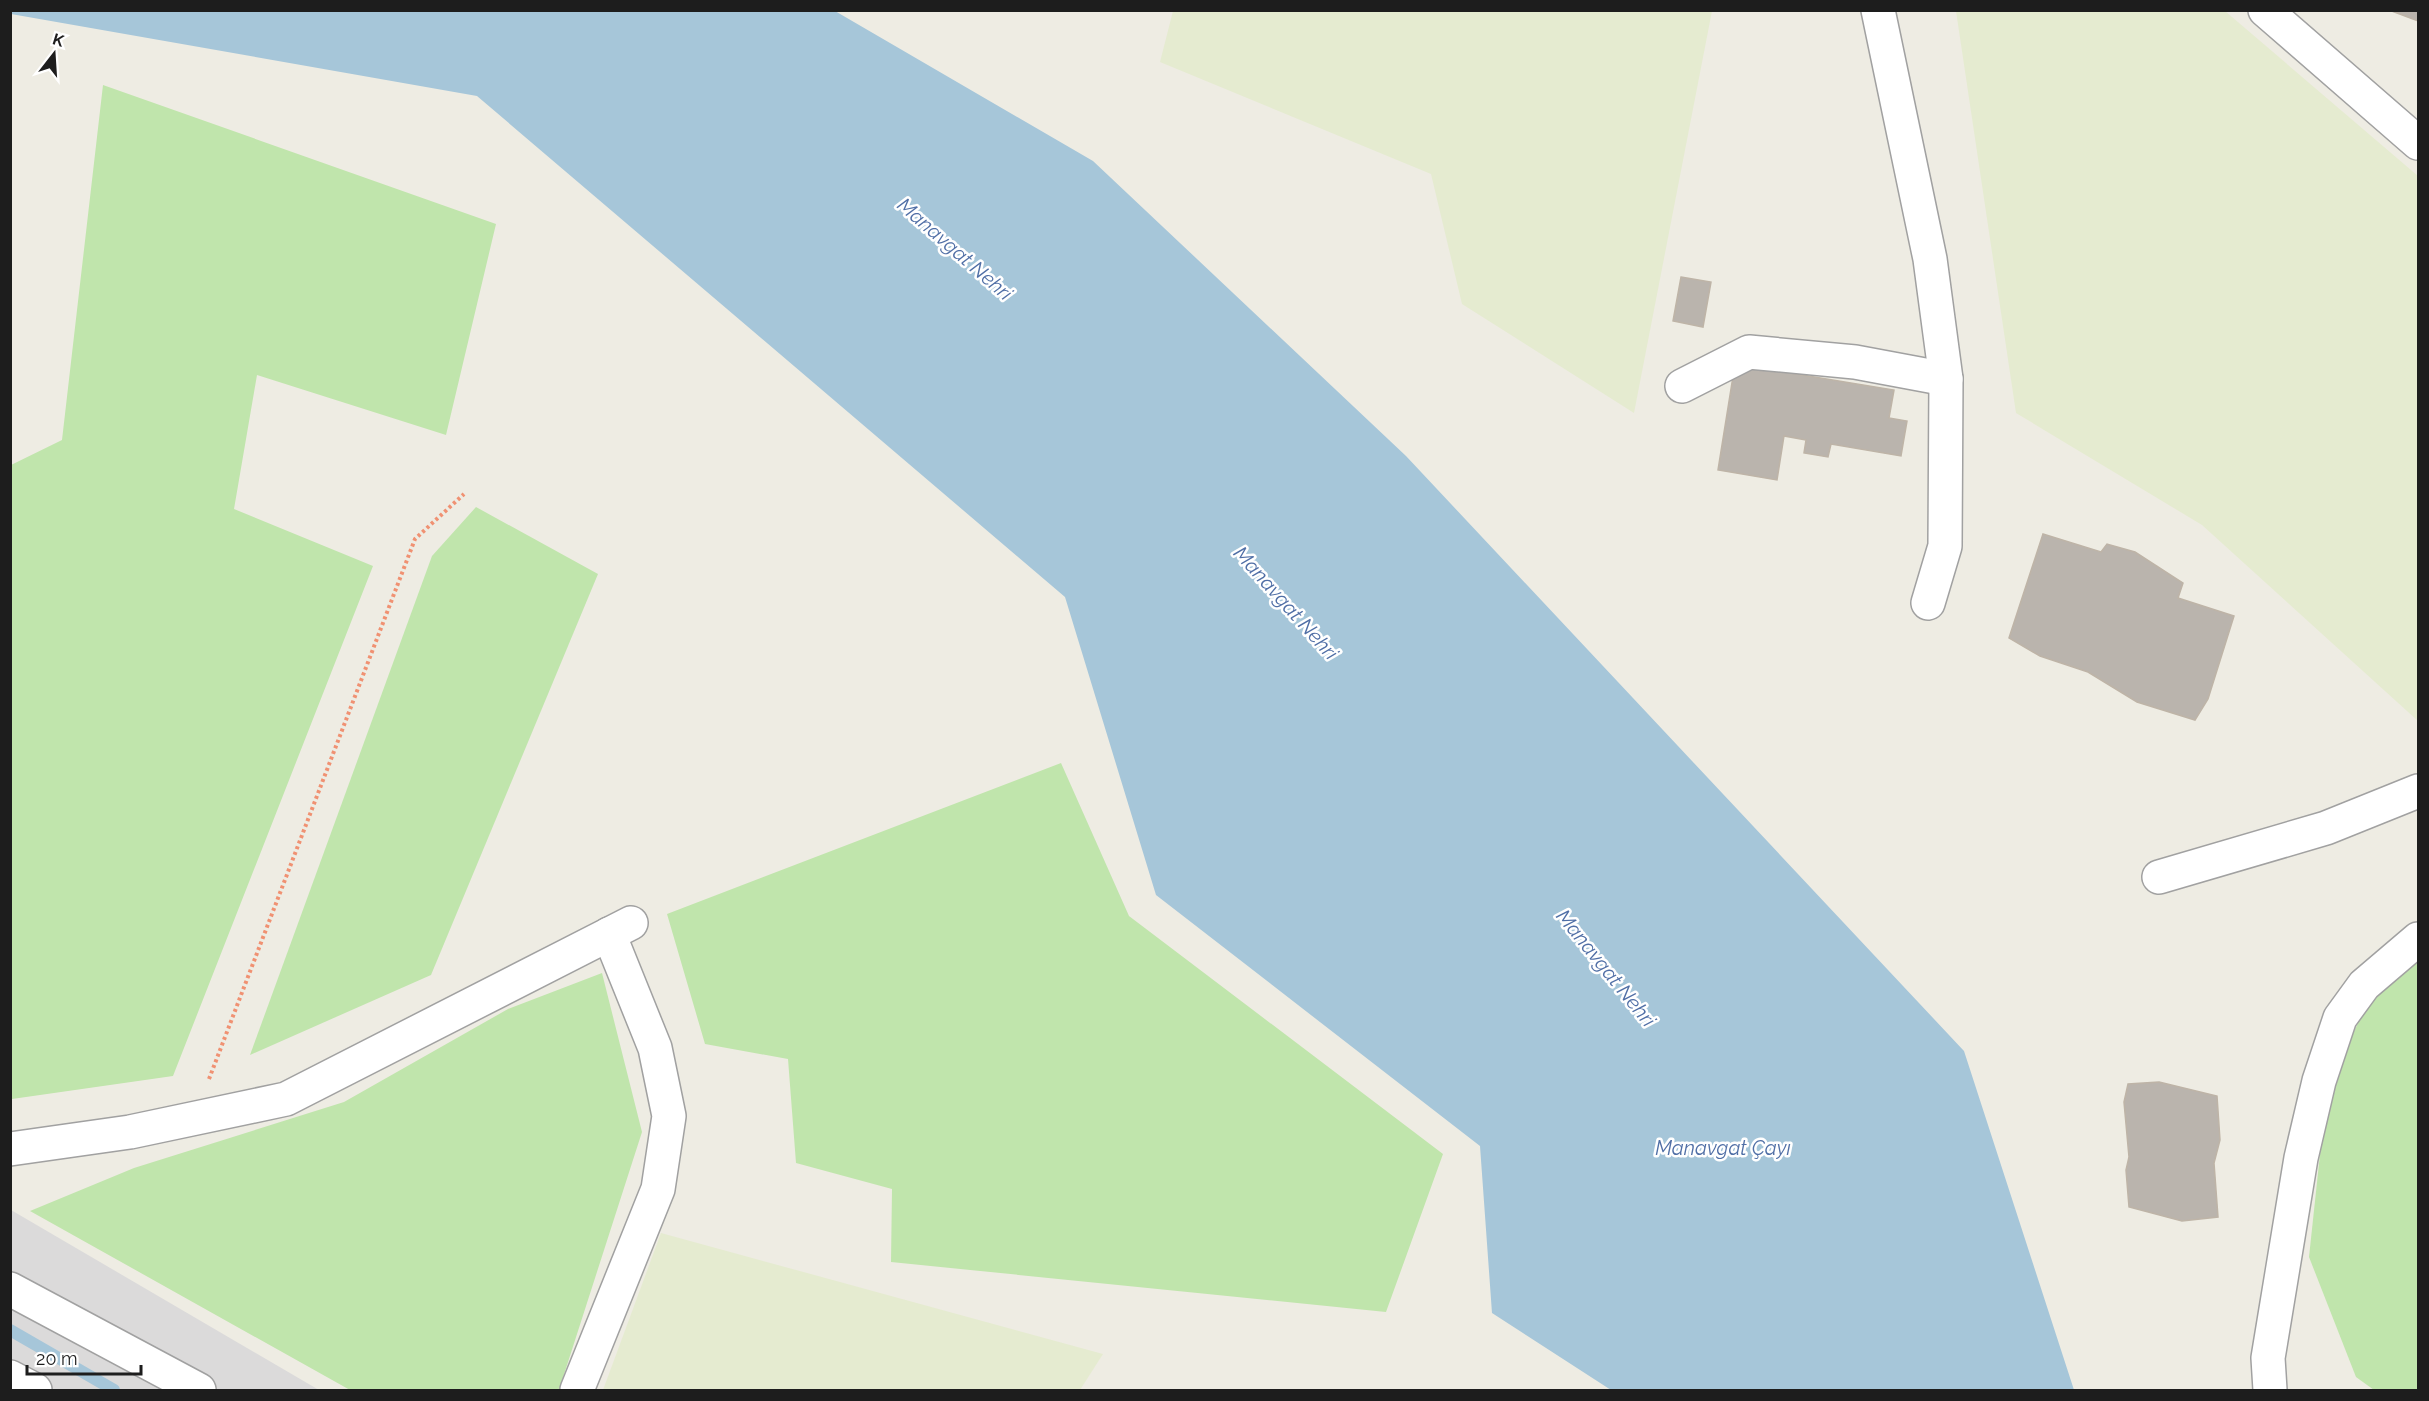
<svg xmlns="http://www.w3.org/2000/svg" width="2429" height="1401" font-family="Raleway,sans-serif">
<style>
.residential{fill:#dbdada}
.farmland{fill:#e5ebd0}
.grass{fill:#c0e5ac}
.water{fill:#a6c6d9}
.lines{fill:none;stroke-linecap:round;stroke-linejoin:round}
.stream{stroke:#a6c6d9;stroke-width:12}
.building{fill:#bab4ad;stroke:#beb4a7;stroke-width:1.5}
.minor-casing{stroke:#a1a1a1;stroke-width:36}
.path{stroke:#f09172;stroke-width:4;stroke-dasharray:3 3;stroke-linecap:butt}
.minor{stroke:#fff;stroke-width:33}
.labels{text-anchor:middle;dominant-baseline:central;stroke-width:5;stroke-linejoin:round;paint-order:stroke}
.water-label{font-size:20px;font-style:italic;fill:#506fa6;stroke:#fff}
</style>
<rect width="100%" height="100%" fill="#eeece3"/>
<path class="residential" d="M11 1210 319 1390H11Z"/>
<g class="farmland">
<path d="M1173 11H1712L1634 413 1462 304 1431 174 1160 62Z"/>
<path d="M1956 11H2225L2418 176V721L2202 525 2016 413Z"/>
<path d="M661 1233 1103 1354 1080 1390H603Z"/>
</g>
<g class="grass">
<path d="M103 85 496 224 446 435 257 375 234 509 373 566 173 1076 12 1099 11 465 62 440Z"/>
<path d="M476 507 598 574 431 975 250 1055 432 556Z"/>
<path d="M1061 763 1129 916 1443 1154 1386 1312 891 1262 892 1189 796 1163 788 1059 705 1044 667 914Z"/>
<path d="M2418 950V1390H2374L2356 1377 2309 1257 2327 1089 2372 993Z"/>
<path d="M602 973 642 1132 559 1390H350L30 1211 134 1168 344 1102 508 1009Z"/>
</g>
<path class="water" d="M10 11H835L1093 161 1406 456 1964 1051 2074 1390H1611L1492 1313 1480 1146 1156 895 1065 597 477 96 11 14Z"/>
<g class="lines">
<path class="stream" d="M10 1330 114 1390"/>
</g>
<g class="building">
<path d="M2389 10H2418V21Z"/>
<path d="M1681 277 1711 282 1703 327 1673 321Z"/>
<path d="M1735 364 1894 390 1889 418 1907 421 1901 456 1831 444 1828 457 1804 453 1806 440 1784 436 1777 480 1718 470Z"/>
<path d="M2043 534 2101 552 2107 544 2135 552 2183 583 2178 598 2234 616 2208 699 2195 720 2137 702 2088 672 2040 656 2009 638Z"/>
<path d="M2159 1082 2217 1096 2220 1140 2214 1163 2218 1217 2182 1221 2129 1207 2126 1170 2129 1157 2124 1102 2128 1084Z"/>
</g>
<g class="lines">
<defs>
<g id="minor">
<path d="M1878 10 1930 259 1946 379 1945 546 1928 603"/>
<path d="M2265 10 2418 143"/>
<path d="M1682 386 1749 352 1855 362 1946 379"/>
<path d="M2159 877 2326 828 2418 791"/>
<path d="M10 1149 130 1132 286 1099 631 923"/>
<path d="M10 1289 199 1390"/>
<path d="M10 1377 35 1390"/>
<path d="M577 1390 658 1189 669 1116 655 1048 609 934"/>
<path d="M2270 1390 2268 1358 2301 1158 2319 1081 2340 1018 2364 985 2418 939"/>
</g>
</defs>
<use href="#minor" class="minor-casing"/>
<path class="path" d="M209 1079 415 539 464 494"/>
<use href="#minor" class="minor"/>
</g>
<g class="labels">
<g class="water-label">
<text transform="translate(955 249) rotate(41)">Manavgat Nehri</text>
<text transform="translate(1286 603) rotate(48)">Manavgat Nehri</text>
<text transform="translate(1606 968) rotate(51)">Manavgat Nehri</text>
<text x="1723" y="1148">Manavgat Çayı</text>
</g>
</g>
<rect width="2429" height="1401" fill="none" stroke="#1d1d1d" stroke-width="24"/>
<g transform="translate(54 54) rotate(17)" stroke="#ffffff" stroke-width="4.5" paint-order="stroke">
<path d="M0-4.5L10 22L0 15L-10 22Z" fill="#1d1d1d"/>
<text y="-9" font-size="16" font-weight="bold" text-anchor="middle" fill="#1d1d1d">K</text>
</g>
<path d="M27 1365v9h114v-9" fill="none" stroke="#1d1d1d" stroke-width="3"/>
<text x="36" y="1365" font-size="18" fill="#1d1d1d" stroke="#ffffff" stroke-width="4.5" paint-order="stroke">20 m</text>
</svg>
